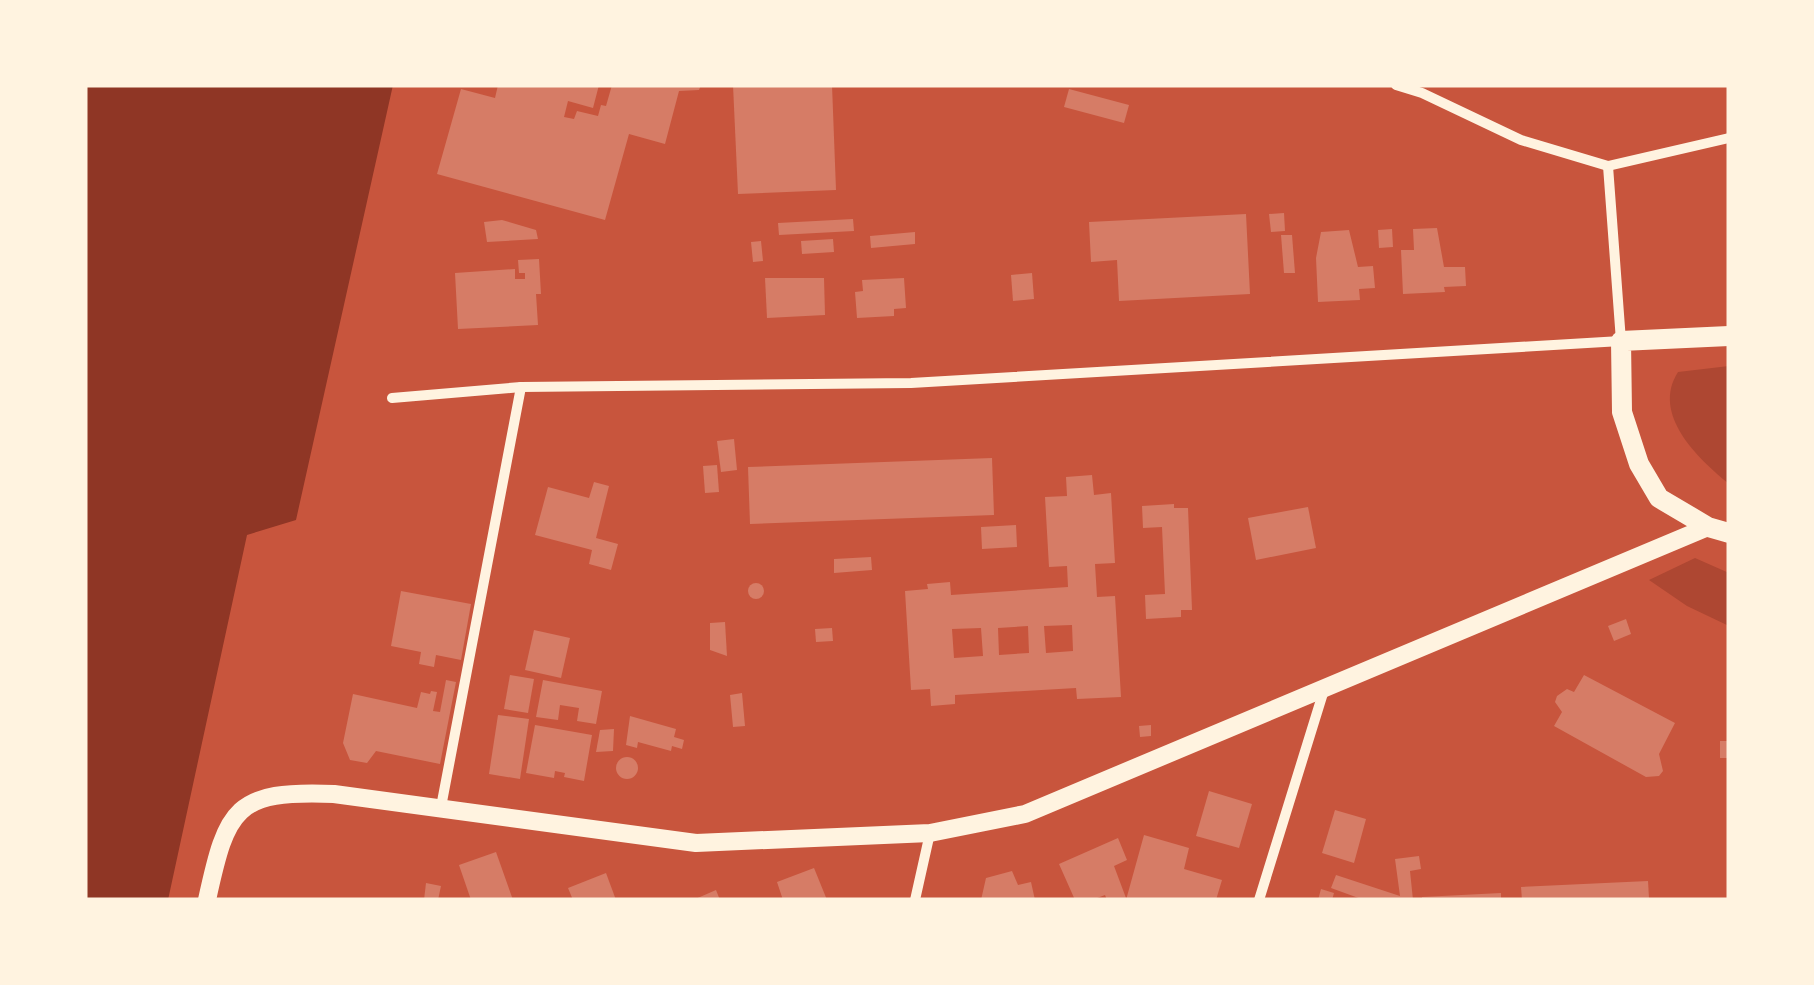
<svg xmlns="http://www.w3.org/2000/svg" width="1814" height="985" font-family="Cabin,sans-serif">
<style>
.green{fill:#ae4732}
.water{fill:#8f3625}
.building{fill:#d67c66;fill-rule:evenodd}
.lines{fill:none;stroke-linecap:round;stroke-linejoin:round}
.minor{stroke:#fff3e0;stroke-width:10}
.tertiary{stroke:#fff3e0;stroke-width:18}
.secondary{stroke:#fff3e0;stroke-width:20}
</style>
<rect width="100%" height="100%" fill="#c8553d"/>
<g class="green">
<path d="M1729 366V484C1697 458 1651 414 1678 372Z"/>
<path d="M1695 558 1729 573V626L1687 606 1649 580Z"/>
</g>
<path class="water" d="M85 85H393L296 520 247 535 168 900H85Z"/>
<g class="building">
<path d="M498 85H599L593 108 568 101 564 117 574 119 577 111 598 116 601 105 606 106 612 85H701L699 90 679 91 665 144 629 134 605 220 437 174 461 89 495 98Z"/>
<path d="M733 85H832L836 190 738 194Z"/>
<path d="M1069 89 1129 105 1124 123 1064 107Z"/>
<path d="M1284 213 1285 231 1271 232 1269 214Z"/>
<path d="M1246 214 1250 294 1119 301 1117 260 1091 262 1089 222Z"/>
<path d="M853 219 854 231 779 235 778 223Z"/>
<path d="M502 220 536 230 538 239 487 242 484 222Z"/>
<path d="M1437 228 1444 267H1465L1466 286 1444 287 1445 292 1403 294 1401 250H1414L1413 229Z"/>
<path d="M1392 229 1393 247 1379 248 1378 230Z"/>
<path d="M1349 230 1358 267 1373 266 1375 288 1359 289 1360 300 1318 302 1316 258 1321 232Z"/>
<path d="M915 232V244L871 248 870 236Z"/>
<path d="M1281 235H1292L1295 273H1284Z"/>
<path d="M833 239 834 252 802 254 801 241Z"/>
<path d="M761 241 763 261 753 262 751 242Z"/>
<path d="M539 259 541 294H536L538 325 458 329 455 273 515 269V279H525V273H519L518 260Z"/>
<path d="M1032 273 1034 299 1013 301 1011 275Z"/>
<path d="M765 278H824L825 315 767 318Z"/>
<path d="M904 278 906 308 894 309V316L857 318 855 292 863 291 862 280Z"/>
<path d="M734 439 737 470 721 472 717 441Z"/>
<path d="M992 458 994 515 750 524 748 467Z"/>
<path d="M717 465 719 492 705 493 703 466Z"/>
<path d="M1092 475 1094 495 1111 493 1115 563 1095 564 1097 597 1115 596 1121 697 1077 699 1076 688 955 695V704L931 706 930 689 911 690 905 591 928 589 927 584 950 582 951 595 1068 587 1067 566 1049 567 1045 497 1067 496 1066 477ZM1072 625 1073 651 1046 653 1044 626ZM1028 626 1029 653 999 655 998 628ZM981 628 983 656 954 658 952 629Z"/>
<path d="M594 482 609 486 596 538 618 544 611 570 589 564 592 550 535 535 548 487 589 498Z"/>
<path d="M1174 504V508H1188L1192 610H1181V617L1146 619 1145 595 1165 594 1162 527 1143 528 1142 506Z"/>
<path d="M1308 507 1316 548 1256 560 1248 518Z"/>
<path d="M1016 525 1017 547 982 549 981 527Z"/>
<path d="M871 557 872 570 834 573V559Z"/>
<circle cx="756" cy="591" r="8"/>
<path d="M401 591 471 604 461 660 436 655 434 667 419 664 421 652 391 646Z"/>
<path d="M1626 619 1631 634 1614 641 1608 626Z"/>
<path d="M725 622 727 656 710 650V623Z"/>
<path d="M832 628 833 641 816 642 815 629Z"/>
<path d="M534 630 570 638 561 678 525 670Z"/>
<path d="M510 675 534 679 528 713 504 709Z"/>
<path d="M1584 675 1675 723 1659 754 1663 771 1659 776 1646 777 1554 726 1562 712 1555 702 1557 696 1567 689 1574 692Z"/>
<path d="M446 680 456 682 440 764 376 751 367 763 350 760 343 743 353 694 417 708 421 692 430 694 431 691 437 692 433 711 440 712Z"/>
<path d="M543 680 602 691 596 724 577 721 579 708 560 705 558 720 536 717Z"/>
<path d="M742 693 745 726 733 727 730 695Z"/>
<path d="M498 715 529 719 520 779 489 774Z"/>
<path d="M630 716 676 729 674 737 684 740 682 749 672 746 671 751 638 742 637 748 626 745Z"/>
<path d="M535 725 592 735 584 781 564 777 565 773 555 771 554 778 526 773Z"/>
<path d="M1151 725V736L1140 737 1139 726Z"/>
<path d="M614 729 613 751 596 752 600 730Z"/>
<rect x="1720" y="741" width="9" height="17"/>
<circle cx="627" cy="768" r="11"/>
<path d="M1209 791 1252 804 1239 848 1196 836Z"/>
<path d="M1335 810 1366 819 1354 863 1322 853Z"/>
<path d="M1144 835 1189 848 1184 869 1222 880 1216 900H1126Z"/>
<path d="M1118 838 1127 860 1114 866 1126 898 1107 900 1105 895 1092 900H1075L1059 864Z"/>
<path d="M496 852 513 900H471L459 865Z"/>
<path d="M1419 856 1421 869 1410 871 1413 900H1364L1331 888 1336 875 1400 896 1395 859Z"/>
<path d="M814 868 827 900H783L777 882Z"/>
<path d="M1012 871 1018 885 1031 882 1035 900H981L986 878Z"/>
<path d="M606 873 616 900H573L568 888Z"/>
<path d="M1648 881 1649 898 1522 900 1521 887Z"/>
<path d="M426 883 441 886 438 900H424Z"/>
<path d="M1321 889 1334 893 1332 900H1318Z"/>
<path d="M716 890 720 900H693Z"/>
<path d="M1501 893V900H1422V897Z"/>
</g>
<g class="lines">
<g class="minor">
<path d="M1396 85 1422 93 1521 140 1608 166 1729 138"/>
<path d="M392 398 521 387 911 383 1621 341 1608 166"/>
<path d="M441 807 521 387"/>
<path d="M915 900 930 833"/>
<path d="M1259 900 1324 690"/>
</g>
<path class="tertiary" d="M207 900C227 808 235 790 334 794L696 843 930 833 1025 814 1708 527"/>
<path class="secondary" d="M1729 336 1621 341 1622 412 1639 464 1659 498 1708 527 1729 533"/>
</g>
<rect width="1814" height="985" fill="none" stroke="#fff3e0" stroke-width="175"/>
</svg>
